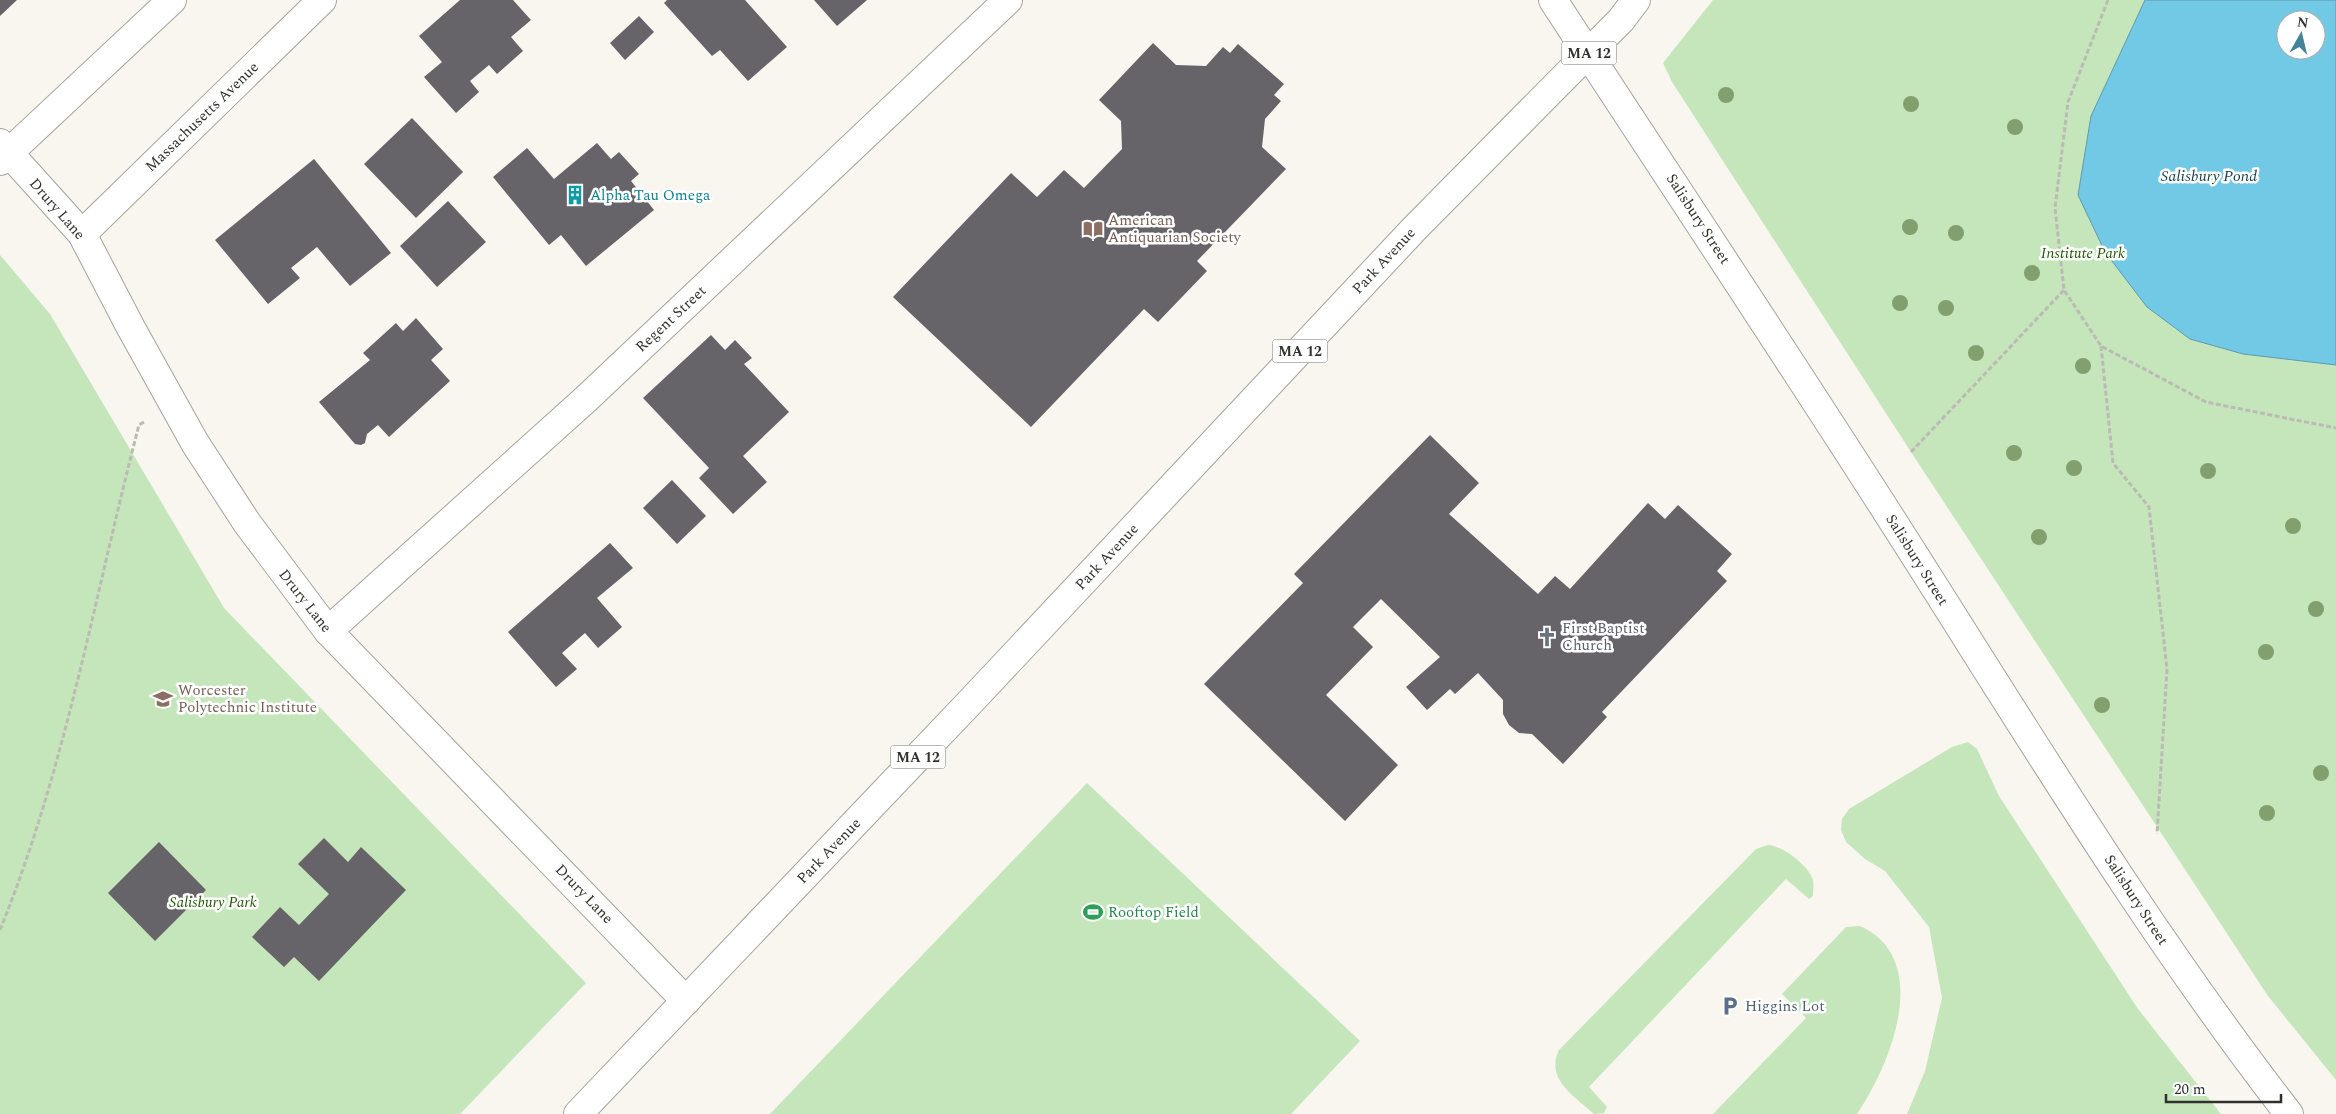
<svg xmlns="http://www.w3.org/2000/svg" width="2336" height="1114" font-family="Spectral,serif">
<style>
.green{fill:#c5e6bb;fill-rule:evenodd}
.water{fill:#71c9e5;stroke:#5e9bae;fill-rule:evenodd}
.building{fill:#666369}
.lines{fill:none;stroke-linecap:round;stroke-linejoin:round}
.minor-casing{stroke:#a4a39b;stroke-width:30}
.secondary-casing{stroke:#a4a39b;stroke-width:30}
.primary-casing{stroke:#a4a39b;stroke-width:30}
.path{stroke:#bbbab4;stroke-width:3;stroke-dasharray:5 2.5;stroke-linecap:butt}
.minor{stroke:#fff;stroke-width:28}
.secondary{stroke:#fff;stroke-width:28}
.primary{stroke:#fff;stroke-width:28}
.tree{fill:#82a06e}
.labels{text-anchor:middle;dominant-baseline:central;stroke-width:5;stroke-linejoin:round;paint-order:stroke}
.shield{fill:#fff;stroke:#6e6e6c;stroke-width:1}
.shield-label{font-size:14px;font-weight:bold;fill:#30302d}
.street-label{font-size:15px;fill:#30302d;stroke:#fff}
.culture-label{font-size:15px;fill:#0d838f;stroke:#fff;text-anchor:start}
.education-label{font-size:15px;fill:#785e54;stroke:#fff;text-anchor:start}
.park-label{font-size:15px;font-style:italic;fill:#225905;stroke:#fff}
.worship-label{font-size:15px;fill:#5b616d;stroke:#fff;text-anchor:start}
.leisure-label{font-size:15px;fill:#27864d;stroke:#fff;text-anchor:start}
.service-label{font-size:15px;fill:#4e5e75;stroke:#fff;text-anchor:start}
.water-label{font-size:16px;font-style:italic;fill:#173f4c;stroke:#fff}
</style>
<rect width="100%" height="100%" fill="#f8f6ef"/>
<g class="green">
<path d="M1713 0H2336V1080L2268 996 1911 452 1672 82 1663 63ZM2286 20H2316V50H2286Z"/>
<path d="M0 255 50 314 224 608 586 983 460 1114H0Z"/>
<path d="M1968 742 1977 749 1999 796 2138 1009 2221 1114H1907L1925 1071 1942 998 1929 927 1885 871 1865 859 1846 842 1841 830 1842 819 1849 809 1952 747Z"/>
<path d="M1087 783 1360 1041 1291 1114H770Z"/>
<path d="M1768 845C1783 846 1808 865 1813 880 1814 885 1813 891 1813 896L1809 899 1786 879 1589 1087 1607 1107 1604 1113 1594 1114C1574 1096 1545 1079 1559 1050L1756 849Z"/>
<path d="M1860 926C1934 959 1890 1066 1857 1114H1713L1806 1018 1782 994 1846 927Z"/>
</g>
<path class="water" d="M2145 0H2336V365L2243 354 2190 339 2147 307 2105 252 2078 195 2091 116ZM2286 20H2316V50H2286Z"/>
<g class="building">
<path d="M0 0H17L0 16Z"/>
<path d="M460 0H513L531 20 511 37 523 51 497 74 489 65 470 81 479 92 456 113 424 77 442 62 419 36Z"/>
<path d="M667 0H745L787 47 748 81 720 50 712 56 664 3Z"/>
<path d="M814 0H867L837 26Z"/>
<path d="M639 16 654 32 625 60 610 43Z"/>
<path d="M1153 43 1176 65 1206 66 1223 47 1230 53 1238 44 1284 84 1274 95 1281 101 1265 119 1262 147 1286 169 1197 261 1207 271 1158 322 1144 309 1031 427 893 297 1011 173 1037 197 1064 170 1084 188 1122 149 1121 121 1099 100Z"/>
<path d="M412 118 463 172 416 218 364 164Z"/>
<path d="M597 143 611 159 619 152 639 174 631 181 654 210 586 266 561 235 549 245 493 177 527 148 554 179Z"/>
<path d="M314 159 391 253 350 286 317 247 291 268 300 278 268 304 215 240Z"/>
<path d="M448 201 486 242 437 287 400 246Z"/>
<path d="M416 318 443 349 431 360 450 381 389 437 378 425 367 434 365 443 361 445 355 444 319 402 370 360 363 353 396 323 403 331Z"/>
<path d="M711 335 725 350 735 340 752 358 744 364 789 412 743 456 767 482 733 514 699 478 709 468 643 398Z"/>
<path d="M1430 435 1479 483 1449 514 1538 594 1555 576 1570 589 1648 503 1665 519 1678 505 1732 554 1717 571 1727 581 1602 712 1607 717 1563 764 1532 734 1519 733 1509 725 1503 714V700L1478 673 1455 694 1450 689 1427 710 1406 687 1440 657 1381 599 1353 627 1373 647 1326 695 1398 765 1345 821 1204 684 1303 583 1294 574Z"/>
<path d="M672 480 706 516 677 544 643 508Z"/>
<path d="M610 543 633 568 597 598 622 627 598 648 585 633 562 653 577 669 556 687 508 632Z"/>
<path d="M324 838 348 862 361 847 406 890 319 981 294 957 284 967 252 937 280 907 299 925 329 894 298 864Z"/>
<path d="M159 842 206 890 155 941 108 893Z"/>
</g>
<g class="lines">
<defs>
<g id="minor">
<path d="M0 143 82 234 131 328 195 443 247 523 328 631 686 1001"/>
<path d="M0 161 172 0"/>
<path d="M82 234 322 0"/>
<path d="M328 631 586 399 1008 0"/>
</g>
<path id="secondary" d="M1553 0C1669 178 1787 355 1901 534 2026 730 2146 930 2289 1114"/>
<path id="primary" d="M578 1114 973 699 1415 228 1621 20 1636 0"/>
</defs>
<use href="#minor" class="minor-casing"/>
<use href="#secondary" class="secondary-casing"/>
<use href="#primary" class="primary-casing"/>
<g class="path">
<path d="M2108 0 2068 102 2055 208 2064 290 2101 346 2206 402 2336 428"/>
<path d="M2101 346 2113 463 2149 507 2167 669 2157 834"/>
<path d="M1911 452 2064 290"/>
<path d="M0 930C66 768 95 593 139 425L144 422"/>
</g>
<use href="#minor" class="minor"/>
<use href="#secondary" class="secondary"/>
<use href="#primary" class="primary"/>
</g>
<g class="tree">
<circle cx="1726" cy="95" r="8"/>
<circle cx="1911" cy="104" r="8"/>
<circle cx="2015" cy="127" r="8"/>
<circle cx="1910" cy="227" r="8"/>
<circle cx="1956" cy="233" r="8"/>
<circle cx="2032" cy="273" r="8"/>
<circle cx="1900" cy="303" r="8"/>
<circle cx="1946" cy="308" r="8"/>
<circle cx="1976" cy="353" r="8"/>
<circle cx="2083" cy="366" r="8"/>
<circle cx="2014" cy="453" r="8"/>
<circle cx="2074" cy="468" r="8"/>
<circle cx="2208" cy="471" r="8"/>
<circle cx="2293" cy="526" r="8"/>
<circle cx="2039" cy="537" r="8"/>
<circle cx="2316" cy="609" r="8"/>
<circle cx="2266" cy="652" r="8"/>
<circle cx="2102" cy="705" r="8"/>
<circle cx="2321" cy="773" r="8"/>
<circle cx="2267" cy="813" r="8"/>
</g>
<defs>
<symbol id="building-bare" viewBox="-9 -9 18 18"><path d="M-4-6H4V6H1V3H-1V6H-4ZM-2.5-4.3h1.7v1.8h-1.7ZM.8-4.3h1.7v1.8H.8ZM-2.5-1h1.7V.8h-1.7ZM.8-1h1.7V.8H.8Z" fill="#0f9aa8" stroke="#fff" stroke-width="2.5" paint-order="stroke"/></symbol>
<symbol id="library-bare" viewBox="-9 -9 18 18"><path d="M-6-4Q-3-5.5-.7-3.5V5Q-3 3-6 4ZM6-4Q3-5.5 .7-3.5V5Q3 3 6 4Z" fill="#8d6e63" stroke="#fff" stroke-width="2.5" paint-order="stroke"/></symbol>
<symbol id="church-bare" viewBox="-9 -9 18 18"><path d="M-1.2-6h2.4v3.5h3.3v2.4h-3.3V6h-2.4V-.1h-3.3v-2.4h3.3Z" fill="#6b7280" stroke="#fff" stroke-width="2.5" paint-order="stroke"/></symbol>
<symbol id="university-bare" viewBox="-9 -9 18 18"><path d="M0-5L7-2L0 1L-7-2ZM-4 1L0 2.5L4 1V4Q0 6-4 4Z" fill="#8d6e63" stroke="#fff" stroke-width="2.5" paint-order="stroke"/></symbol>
<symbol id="stadium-bare" viewBox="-9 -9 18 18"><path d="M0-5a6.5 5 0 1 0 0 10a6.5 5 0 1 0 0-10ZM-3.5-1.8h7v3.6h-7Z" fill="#2e9e5b" stroke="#fff" stroke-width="2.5" paint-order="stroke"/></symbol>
<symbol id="parking-bare" viewBox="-9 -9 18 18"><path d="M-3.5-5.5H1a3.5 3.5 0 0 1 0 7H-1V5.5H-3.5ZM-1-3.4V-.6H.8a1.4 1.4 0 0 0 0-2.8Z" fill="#5c6f8a" stroke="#fff" stroke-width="2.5" paint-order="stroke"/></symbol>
</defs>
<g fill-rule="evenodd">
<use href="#building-bare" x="561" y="181" width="28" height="28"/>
<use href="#library-bare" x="1079" y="215" width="28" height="28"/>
<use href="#church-bare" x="1533" y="623" width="28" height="28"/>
<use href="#university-bare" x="149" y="685" width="28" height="28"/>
<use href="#stadium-bare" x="1079" y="898" width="28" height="28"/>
<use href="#parking-bare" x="1716" y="992" width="28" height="28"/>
</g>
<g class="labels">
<g class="shield">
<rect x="1561.5" y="41.5" width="55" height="23" rx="4"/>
<rect x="1272.5" y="339.5" width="55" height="23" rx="4"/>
<rect x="890.5" y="745.5" width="55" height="23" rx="4"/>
</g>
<g class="shield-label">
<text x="1589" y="53">MA 12</text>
<text x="1300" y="351">MA 12</text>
<text x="918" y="757">MA 12</text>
</g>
<g class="street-label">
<text transform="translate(202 117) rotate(-44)">Massachusetts Avenue</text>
<text transform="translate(57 209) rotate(49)">Drury Lane</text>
<text transform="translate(1698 219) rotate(57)">Salisbury Street</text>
<text transform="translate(1384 261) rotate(-47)">Park Avenue</text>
<text transform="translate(671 319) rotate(-43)">Regent Street</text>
<text transform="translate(1107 557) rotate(-47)">Park Avenue</text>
<text transform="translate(1917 560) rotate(58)">Salisbury Street</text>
<text transform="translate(305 601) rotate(52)">Drury Lane</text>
<text transform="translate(829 851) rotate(-46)">Park Avenue</text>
<text transform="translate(584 894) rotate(46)">Drury Lane</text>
<text transform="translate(2136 900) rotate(57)">Salisbury Street</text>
</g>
<g class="culture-label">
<text x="590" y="195">Alpha Tau Omega</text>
</g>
<g class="education-label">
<text x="1108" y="220">American<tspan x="1108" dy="17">Antiquarian Society</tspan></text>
<text x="178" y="690">Worcester<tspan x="178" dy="17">Polytechnic Institute</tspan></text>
</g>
<g class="park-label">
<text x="2083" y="253">Institute Park</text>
<text x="213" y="902">Salisbury Park</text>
</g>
<g class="worship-label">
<text x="1562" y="628">First Baptist<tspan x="1562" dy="17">Church</tspan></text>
</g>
<g class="leisure-label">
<text x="1108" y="912">Rooftop Field</text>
</g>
<g class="service-label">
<text x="1745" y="1006">Higgins Lot</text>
</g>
<g class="water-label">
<text x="2209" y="176">Salisbury Pond</text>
</g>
</g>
<g transform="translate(2301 35) rotate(8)"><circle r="24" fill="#ffffff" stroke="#acacab"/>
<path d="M0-4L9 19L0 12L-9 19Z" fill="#458498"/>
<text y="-8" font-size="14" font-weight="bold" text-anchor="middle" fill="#30302d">N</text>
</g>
<path d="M2166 1094v8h115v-8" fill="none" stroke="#30302d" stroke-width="2.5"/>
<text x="2174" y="1094" font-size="15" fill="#30302d" stroke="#ffffff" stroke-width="4" paint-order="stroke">20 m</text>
</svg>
